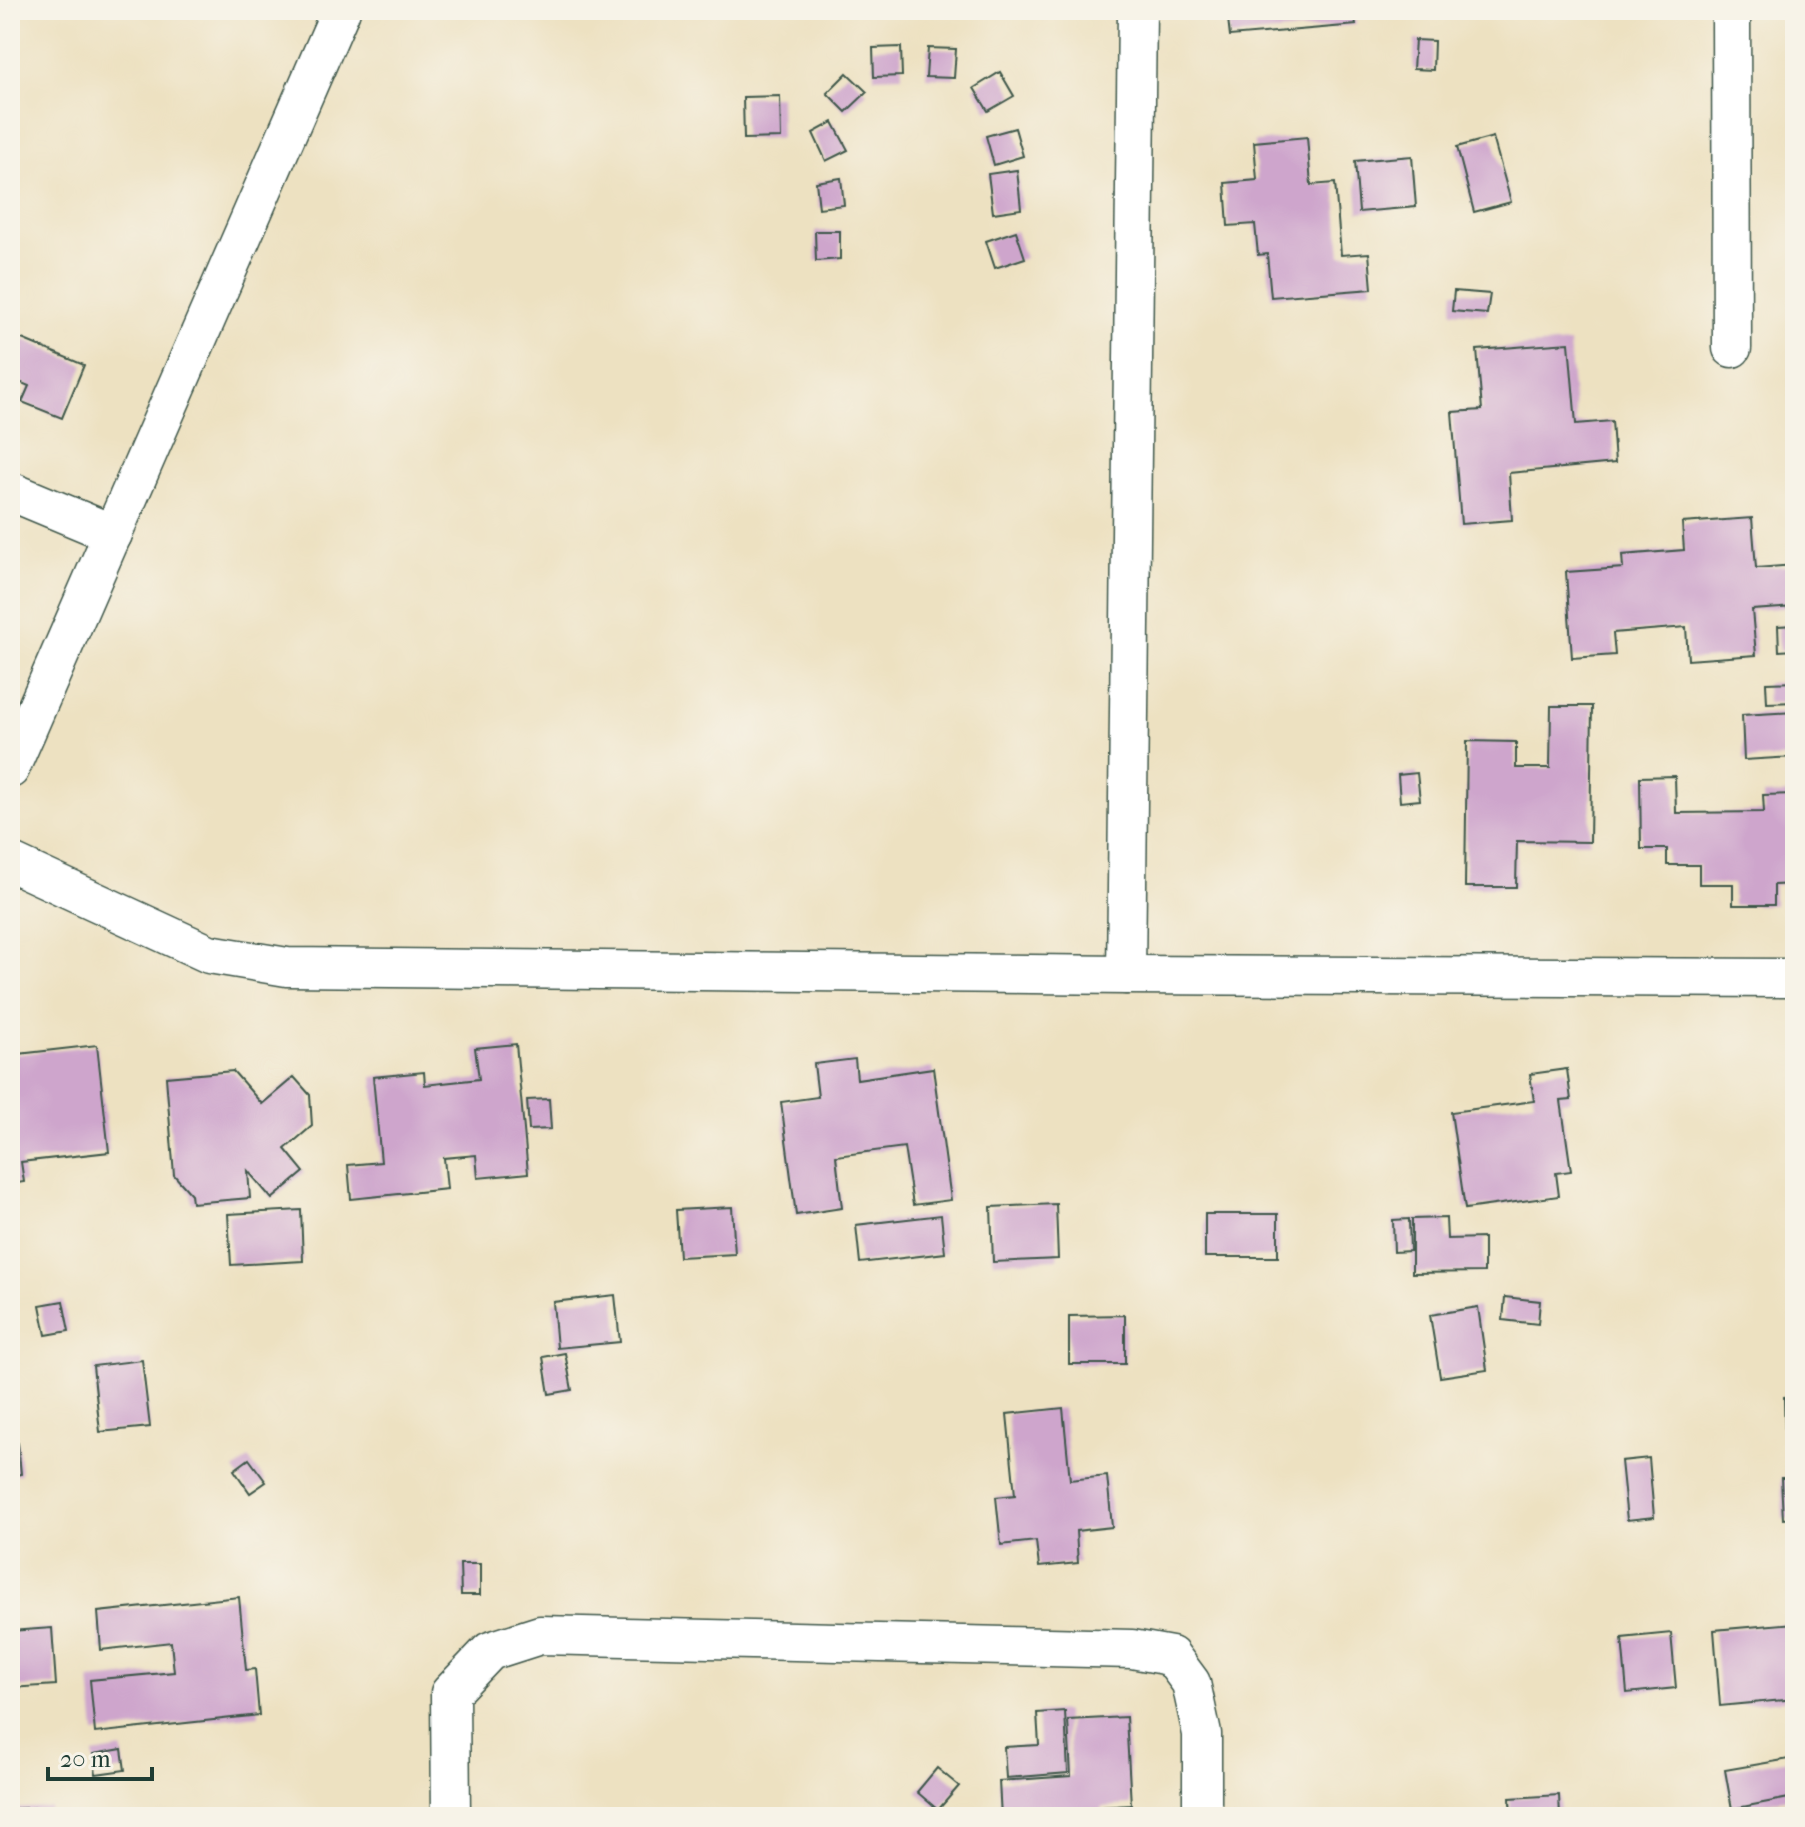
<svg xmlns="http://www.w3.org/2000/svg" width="1805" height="1827" font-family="'IM FELL French Canon',serif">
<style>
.building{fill:#cea5cc}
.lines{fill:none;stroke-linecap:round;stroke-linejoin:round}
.minor-casing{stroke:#3e5649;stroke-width:41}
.minor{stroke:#fff;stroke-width:38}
</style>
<rect width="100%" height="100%" fill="#f7f3e8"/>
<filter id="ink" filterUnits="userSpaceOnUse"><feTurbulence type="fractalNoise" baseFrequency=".0125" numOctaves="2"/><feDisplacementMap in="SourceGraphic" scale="16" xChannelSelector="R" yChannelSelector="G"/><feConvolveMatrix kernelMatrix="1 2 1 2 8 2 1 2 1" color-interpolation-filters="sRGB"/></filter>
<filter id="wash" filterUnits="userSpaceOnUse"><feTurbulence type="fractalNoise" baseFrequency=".006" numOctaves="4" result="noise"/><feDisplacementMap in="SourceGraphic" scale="32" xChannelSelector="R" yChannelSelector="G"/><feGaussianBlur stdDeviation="1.8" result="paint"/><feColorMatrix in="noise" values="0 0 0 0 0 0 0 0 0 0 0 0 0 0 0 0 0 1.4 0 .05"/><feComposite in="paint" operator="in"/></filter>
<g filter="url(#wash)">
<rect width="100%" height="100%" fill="#ede1c1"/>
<g id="blocks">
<g class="building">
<path d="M1227 10H1391V15L1355 18 1356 25 1230 36Z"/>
<path d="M1415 40 1434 41 1433 70 1413 69Z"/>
<path d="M901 47 902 76 874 77 873 48Z"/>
<path d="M928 48 956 49 954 78 926 77Z"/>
<path d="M1000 72 1014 96 988 111 974 88Z"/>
<path d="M847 73 867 92 846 112 827 93Z"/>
<path d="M780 96 781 138 744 139 743 97Z"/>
<path d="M833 122 848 150 826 161 813 133Z"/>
<path d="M1015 128 1023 156 994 165 986 136Z"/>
<path d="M1307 137 1311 185 1335 183 1341 255 1369 253 1372 289 1271 297 1267 254 1258 255 1255 224 1228 226 1225 183 1257 180 1254 142Z"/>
<path d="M1493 137 1511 202 1474 212 1457 147Z"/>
<path d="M1412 156 1416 207 1359 212 1355 161Z"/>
<path d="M1017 170 1021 209 993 213 988 174Z"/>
<path d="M841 178 844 205 819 208 816 182Z"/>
<path d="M815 231H840V259L816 261Z"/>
<path d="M1016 231 1025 258 995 268 986 241Z"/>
<path d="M1454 291 1490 294 1487 314 1452 311Z"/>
<path d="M10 334 84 365 62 418 22 402 29 386 10 378Z"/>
<path d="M1569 343 1576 424 1612 421 1615 463 1509 473 1512 520 1461 524 1452 412 1482 410 1477 350Z"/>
<path d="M1752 518 1756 568 1795 565V607L1752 610 1756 655 1688 660 1686 627 1613 633 1615 655 1572 658 1566 572 1623 568 1622 555 1684 550 1682 523Z"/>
<path d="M1795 625V650L1779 651 1778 626Z"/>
<path d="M1795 682V702L1767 703 1766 683Z"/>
<path d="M1551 706H1592L1590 842 1517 841 1516 887H1465L1467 741 1516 742V768H1550Z"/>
<path d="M1795 712V757L1744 760 1742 715Z"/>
<path d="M1417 773 1420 800 1400 802 1398 775Z"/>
<path d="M1675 776 1676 813 1764 812 1763 795 1795 794V884L1774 885V905H1733V884H1699V865H1667V849H1641L1640 777Z"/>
<path d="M516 1044 528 1173 478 1178 476 1155 444 1158 447 1189 351 1199 348 1165 381 1162 373 1077 424 1072 425 1085 479 1079 475 1048Z"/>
<path d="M97 1045 109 1152 21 1162 24 1182 10 1184V1055Z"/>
<path d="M855 1059 857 1079 933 1068 951 1200 913 1205 904 1147 836 1156 842 1208 796 1215 781 1102 818 1097 814 1064Z"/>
<path d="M1567 1069 1571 1100 1561 1101 1571 1171 1556 1173 1559 1196 1465 1209 1451 1112 1534 1101 1530 1074Z"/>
<path d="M233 1071 262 1104 294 1077 310 1095 312 1126 285 1149 304 1172 272 1199 248 1171 250 1198 192 1203 191 1194 174 1175 166 1077Z"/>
<path d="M549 1099 551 1129 529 1130 527 1100Z"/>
<path d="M1056 1204 1058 1259 993 1262 991 1207Z"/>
<path d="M732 1207 735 1254 679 1257 676 1210Z"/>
<path d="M301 1210 303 1261 231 1265 228 1214Z"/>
<rect x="1205" y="1214" width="73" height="43"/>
<path d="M941 1215 945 1253 860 1263 856 1225Z"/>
<path d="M1446 1218 1447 1239 1484 1238V1272L1412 1273V1219Z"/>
<path d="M1409 1219 1410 1251 1394 1252 1393 1220Z"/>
<path d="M615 1295 620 1342 557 1348 553 1302Z"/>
<path d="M1505 1297 1540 1301 1538 1324 1503 1320Z"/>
<path d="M63 1301 69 1331 46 1335 40 1305Z"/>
<path d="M1478 1307 1487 1370 1440 1377 1430 1315Z"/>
<path d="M1125 1315V1364H1069V1316Z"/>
<path d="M565 1353 572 1390 549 1394 543 1357Z"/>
<path d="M142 1360 150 1427 100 1432 93 1366Z"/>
<path d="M1795 1396V1518L1783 1519 1781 1478H1786L1784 1397Z"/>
<path d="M1063 1408 1070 1480 1107 1476 1112 1527 1076 1531 1078 1563 1039 1567 1036 1541 1001 1545 996 1497 1015 1495 1007 1414Z"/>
<path d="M18 1443 21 1474 10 1476V1444Z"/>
<path d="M1649 1458 1654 1517 1627 1520 1621 1461Z"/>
<path d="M249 1459 266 1482 250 1493 234 1470Z"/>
<path d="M460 1564H480V1595H461Z"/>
<path d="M239 1597 246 1670 255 1669 259 1715 95 1733 90 1680 174 1672 171 1642 101 1650 98 1612Z"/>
<path d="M1795 1623V1699L1720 1706 1714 1630Z"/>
<path d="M52 1628 56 1685 10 1688V1631Z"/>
<path d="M1671 1633 1676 1688 1627 1693 1622 1638Z"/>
<path d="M1065 1711 1068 1773 1006 1778 1004 1747 1039 1745 1037 1713Z"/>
<path d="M1126 1717 1131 1805 1101 1807 1102 1817H1001L999 1781 1071 1776 1068 1720Z"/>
<path d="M122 1749 125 1770 96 1774 93 1754Z"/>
<path d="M1795 1758V1817H1792L1789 1798 1732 1809 1725 1770Z"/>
<path d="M937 1768 959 1786 938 1810 917 1792Z"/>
<path d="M1559 1795 1560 1817H1511L1510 1798Z"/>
<path d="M50 1807V1817H10V1809Z"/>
</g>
</g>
</g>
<g filter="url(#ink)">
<use href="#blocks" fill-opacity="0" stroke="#3e5649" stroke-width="2"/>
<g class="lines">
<defs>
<g id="minor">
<path d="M1731 10 1732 348"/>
<path d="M10 491 113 534"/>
<path d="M10 769 341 10"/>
<path d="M10 862 209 954 287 967 1126 975 1795 978"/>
<path d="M1126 975 1137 10"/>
<path d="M451 1817 450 1693 490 1651 540 1635 1132 1649 1171 1656 1191 1683 1202 1734V1817"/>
</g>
</defs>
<use href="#minor" class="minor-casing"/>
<use href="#minor" class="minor"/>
</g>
</g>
<rect width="1805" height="1827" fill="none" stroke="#f7f3e8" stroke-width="40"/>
<path d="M48 1767v12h104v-12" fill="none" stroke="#1f3d34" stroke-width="4"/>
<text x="60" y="1767" font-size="24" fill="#1f3d34" stroke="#f7f3e8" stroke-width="6" paint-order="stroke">20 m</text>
</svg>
